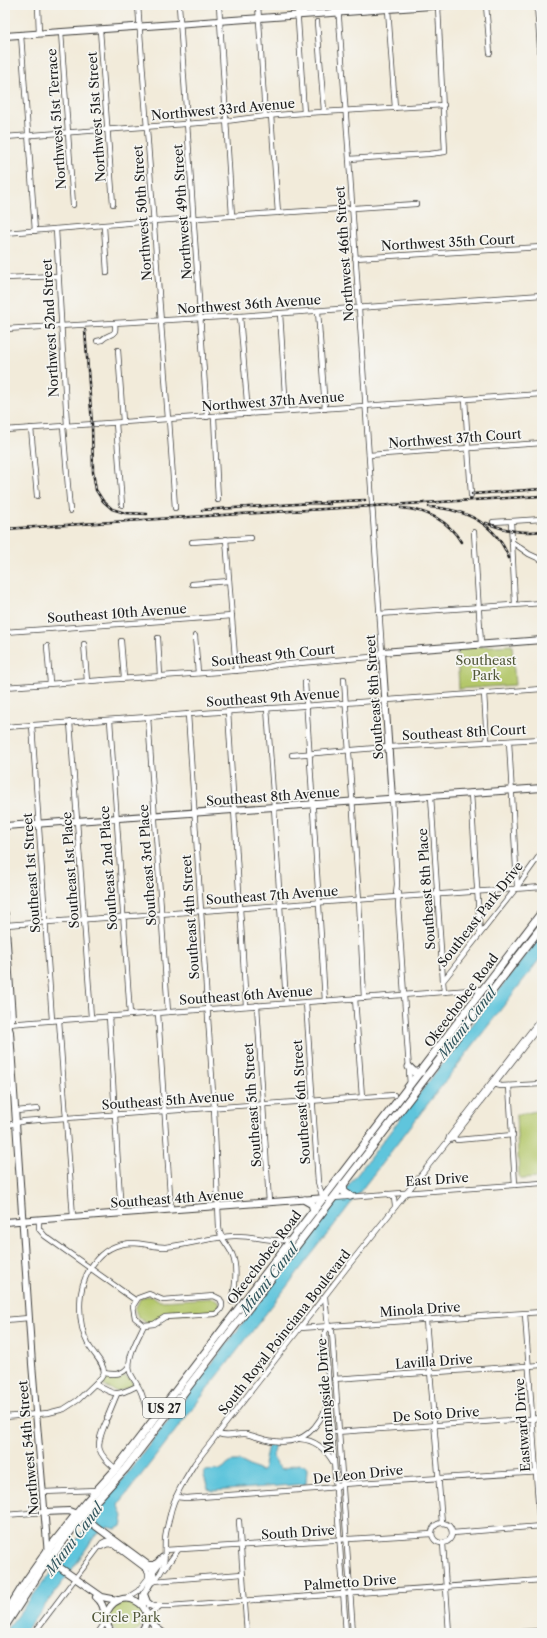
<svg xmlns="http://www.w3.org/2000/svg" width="547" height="1638" font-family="'Libre Caslon Text',serif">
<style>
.green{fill:#b4c76b;stroke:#687244}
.water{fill:#5fc5dc;stroke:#3e707c}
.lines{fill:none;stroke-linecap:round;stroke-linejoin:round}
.minor-casing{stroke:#3c3b38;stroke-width:6}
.major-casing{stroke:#3c3b38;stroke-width:8}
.highway-casing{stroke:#3c3b38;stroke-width:9}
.minor{stroke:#fff;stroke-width:4.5}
.major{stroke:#fff;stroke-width:6}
.highway{stroke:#fff;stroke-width:7}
.rail-casing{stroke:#1c1c1c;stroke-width:2.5}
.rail{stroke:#f6f6f2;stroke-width:1;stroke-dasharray:3;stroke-linecap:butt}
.labels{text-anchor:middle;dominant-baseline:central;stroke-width:3.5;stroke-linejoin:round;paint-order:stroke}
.shield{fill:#f6f6f2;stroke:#5d5d5c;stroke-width:1}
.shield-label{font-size:12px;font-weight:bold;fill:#1c1c1c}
.street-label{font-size:13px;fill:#1c1c1c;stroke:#f6f6f2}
.park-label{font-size:13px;fill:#515838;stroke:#f6f6f2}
.water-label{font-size:14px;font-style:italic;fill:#33575f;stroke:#f6f6f2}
</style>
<rect width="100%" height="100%" fill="#f6f6f2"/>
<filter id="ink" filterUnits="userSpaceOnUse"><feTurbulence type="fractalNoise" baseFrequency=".025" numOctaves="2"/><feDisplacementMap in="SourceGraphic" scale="8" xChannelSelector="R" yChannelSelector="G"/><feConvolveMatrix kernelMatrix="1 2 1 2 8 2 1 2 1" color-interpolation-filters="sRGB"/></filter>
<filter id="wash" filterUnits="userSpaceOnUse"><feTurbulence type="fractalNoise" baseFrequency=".012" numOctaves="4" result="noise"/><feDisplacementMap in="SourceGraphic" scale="16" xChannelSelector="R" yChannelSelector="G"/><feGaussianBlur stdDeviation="0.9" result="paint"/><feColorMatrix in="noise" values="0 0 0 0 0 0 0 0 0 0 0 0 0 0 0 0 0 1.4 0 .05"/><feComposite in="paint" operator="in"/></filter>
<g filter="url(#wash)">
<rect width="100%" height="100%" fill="#f2ebda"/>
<g class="green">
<path d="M512 645 515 685 459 689 457 648Z"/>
<path d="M542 1110V1178L522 1179 519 1176 516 1115Z"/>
<path d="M146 1296 154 1297 160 1301 213 1298 219 1301 220 1306 218 1310 215 1311 162 1315 155 1321 148 1323 141 1320 138 1317 135 1309 140 1299Z"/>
<path d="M122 1375 132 1380 133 1386 117 1392 100 1384C104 1375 113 1376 122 1375Z"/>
<circle cx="126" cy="1618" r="17"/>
</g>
<g class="water">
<path d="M542 934V956L118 1505 123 1516 121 1526 116 1529 108 1527 95 1536 71 1571 24 1633H5V1631L57 1565Z"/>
<path d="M272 1443 275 1445C271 1456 273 1463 282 1469L298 1464 305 1465 307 1469 306 1484 213 1491 208 1489 203 1473 205 1471 220 1470 233 1461H240L260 1471H263L267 1449 269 1444Z"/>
</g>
</g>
<g filter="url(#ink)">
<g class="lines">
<defs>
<g id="minor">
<path d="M38 5 39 34"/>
<path d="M138 5 168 419"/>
<path d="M179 5 207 417"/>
<path d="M219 5 232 216"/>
<path d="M258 5 265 116"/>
<path d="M297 5 304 113"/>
<path d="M486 5 490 53"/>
<path d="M537 5 542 77"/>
<path d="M388 9 395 108"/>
<path d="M317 22 324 111"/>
<path d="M100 30 113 204"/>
<path d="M61 32 73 205"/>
<path d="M21 35 35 231"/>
<path d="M271 115 278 213"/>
<path d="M5 137 226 121 265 116 304 113 444 105"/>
<path d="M349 159 429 154 445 152 438 6"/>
<path d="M104 226 107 273"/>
<path d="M56 229 67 426"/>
<path d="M5 233 153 221 416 204"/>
<path d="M355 258 542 247"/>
<path d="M5 278 58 276"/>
<path d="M318 311 325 409"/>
<path d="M280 313 286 411"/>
<path d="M240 316 248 414"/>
<path d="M5 329 240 316 542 295"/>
<path d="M97 341 102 340C109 332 117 338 115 324"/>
<path d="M118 350 123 422"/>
<path d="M465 399 471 495"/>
<path d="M214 417 218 500"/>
<path d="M169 419 175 508"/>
<path d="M116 423 122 505"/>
<path d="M63 426 70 511"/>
<path d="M31 428 37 496"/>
<path d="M5 430 542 394"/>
<path d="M369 455 542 443"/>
<path d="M511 521 515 604"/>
<path d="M493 522 542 519"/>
<path d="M474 532 481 644"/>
<path d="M226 539 236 671"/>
<path d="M192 542 251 538"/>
<path d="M512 542 529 554 542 560"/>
<path d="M192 584 229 581"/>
<path d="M379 614 542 603"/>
<path d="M5 632 232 616"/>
<path d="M195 636 198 673"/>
<path d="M158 638 160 676"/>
<path d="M121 641 124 678"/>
<path d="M84 644 87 681"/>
<path d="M47 646 50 683"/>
<path d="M344 679 359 900 364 998"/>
<path d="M305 682 325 1001"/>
<path d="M5 687 261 669 276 665 371 657 382 652 349 159 338 5"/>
<path d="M484 693 487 742"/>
<path d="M267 708 274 807 286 1003"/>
<path d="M228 711 246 1006"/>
<path d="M188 714 214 1108 219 1228C220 1239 228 1244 232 1254 238 1267 235 1288 232 1302"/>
<path d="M148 717 168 1012"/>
<path d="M110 720 130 1015"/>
<path d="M70 722 91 1017"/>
<path d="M32 725 52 1020"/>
<path d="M5 727 542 689"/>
<path d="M509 741 517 886"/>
<path d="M292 755 388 747 542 739"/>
<path d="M471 793 480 933"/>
<path d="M431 796 443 981"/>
<path d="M392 798 397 884 396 893"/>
<path d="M397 891 399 893 398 904 410 1085"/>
<path d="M399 897C447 894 494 890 542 887"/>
<path d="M6 925 396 897"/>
<path d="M444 992 443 981 517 887 542 852"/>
<path d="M355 998 362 1097"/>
<path d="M306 1002 318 1182 323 1199"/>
<path d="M257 1005 269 1203"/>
<path d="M158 1013 171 1210"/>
<path d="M109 1016 121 1214"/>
<path d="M59 1020 73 1217"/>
<path d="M7 1024 484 989"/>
<path d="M535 1032H542"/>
<path d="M5 1057H12"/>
<path d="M493 1084 501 1086 542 1084"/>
<path d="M509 1086 515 1185"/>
<path d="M5 1091H14"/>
<path d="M16 1111 38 1109"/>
<path d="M5 1126 24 1121 394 1095"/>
<path d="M453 1138 457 1140 513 1135"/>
<path d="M448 1141 452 1139 542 1023"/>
<path d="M388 1194 394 1198 395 1206"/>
<path d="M333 1198 542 1183"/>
<path d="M39 1220V1229L45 1236 135 1300"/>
<path d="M149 1294 163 1300 214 1296 220 1299C224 1305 222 1311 215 1314L165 1317 154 1324 144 1325 135 1318 133 1306 138 1298Z"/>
<path d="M325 1297 328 1327 332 1331 353 1633"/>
<path d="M525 1314 542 1559"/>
<path d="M5 1320 29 1318"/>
<path d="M426 1320 442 1523"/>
<path d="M144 1325C138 1338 126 1358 130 1372 133 1379 138 1385 141 1392 144 1399 144 1406 148 1412"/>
<path d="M328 1327 325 1332 346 1633"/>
<path d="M300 1328 542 1312"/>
<path d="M104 1373C104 1362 93 1354 88 1344 82 1333 80 1319 80 1306 80 1276 98 1244 132 1243 143 1243 154 1247 165 1247 189 1245 211 1237 234 1236 252 1235 268 1242 286 1240"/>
<path d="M104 1373C114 1375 123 1375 129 1366"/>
<path d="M334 1379 542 1365"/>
<path d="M95 1384C116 1396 116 1396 137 1386"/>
<path d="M5 1417 48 1413 64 1409 78 1400 101 1378 104 1373"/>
<path d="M107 1418 117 1394"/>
<path d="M106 1422C95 1447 96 1452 116 1469"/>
<path d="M336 1432 542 1418"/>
<path d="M219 1434C227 1438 237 1433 246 1434 255 1436 263 1440 273 1441 304 1446 319 1427 329 1401"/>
<path d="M300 1439C315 1440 325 1448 333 1462"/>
<path d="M43 1492 97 1490"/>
<path d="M176 1497 186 1498 315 1489 336 1487 342 1484 542 1472"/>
<path d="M5 1515 45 1512"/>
<path d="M239 1521 247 1633"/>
<circle cx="442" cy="1533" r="10"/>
<path d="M452 1533 542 1526"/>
<path d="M443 1543 449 1633"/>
<path d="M101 1547 108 1544 114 1545 146 1569 148 1572V1579"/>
<path d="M165 1550 432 1534"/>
<path d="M165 1568 178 1550"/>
<path d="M154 1581 242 1574"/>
<path d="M153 1582C168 1567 164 1558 165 1539 166 1531 168 1523 170 1515 174 1496 185 1479 195 1463L348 1266 448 1141 449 1137 542 1017"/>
<path d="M127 1598 138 1591 160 1563"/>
<path d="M149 1606H169L542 1580"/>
<path d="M147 1616 159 1607"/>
<path d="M34 1633 102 1543 106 1541H114"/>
<path d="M98 1633 106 1621"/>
<path d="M497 1633 542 1631"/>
</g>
<g id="major">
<path d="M5 36 446 5"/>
<path d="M392 798 382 652 542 640"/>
<path d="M5 826 542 788"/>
<path d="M5 914 12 1018 9 1024"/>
<path d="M5 999 6 1019 10 1032 32 1364 48 1555 52 1562 102 1597 117 1600"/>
<path d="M5 1222 326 1198"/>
<path d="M45 1512 69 1511 82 1516 152 1568 154 1577 143 1595V1605"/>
<path d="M148 1565H155L162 1558"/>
<path d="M144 1594 147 1602 152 1606"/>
<path d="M96 1597C108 1606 102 1622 112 1633"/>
<path d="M105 1617C117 1580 164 1606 140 1633"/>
<path d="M147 1617 155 1627 163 1633"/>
</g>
<g id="highway">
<path d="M409 1067 414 1072H421"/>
<path d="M343 1184 344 1192 350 1196"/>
<path d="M305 1200 312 1204 314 1211"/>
<path d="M5 1615 26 1581 48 1550 86 1502 116 1469 542 912"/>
<path d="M5 1626 40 1572 82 1516 125 1469 542 926"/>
</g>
</defs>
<use href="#minor" class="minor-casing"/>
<use href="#major" class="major-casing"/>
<use href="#highway" class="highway-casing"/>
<use href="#minor" class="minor"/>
<use href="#major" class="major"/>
<use href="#highway" class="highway"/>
<defs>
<g id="rail">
<path d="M85 330 92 424 93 472 96 490 103 501 112 509 125 513 147 514"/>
<path d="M472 494 542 489"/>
<path d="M325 502 365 500"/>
<path d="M429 507C465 509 495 522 509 558"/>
<path d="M401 508C426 510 448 520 461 542"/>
<path d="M202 510 313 503 330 504"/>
<path d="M486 523C505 530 521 534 542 531"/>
<path d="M5 529 173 518 542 496"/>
</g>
</defs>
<use href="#rail" class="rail-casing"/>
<use href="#rail" class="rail"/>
</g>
</g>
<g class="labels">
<rect class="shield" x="143" y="1398" width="42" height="20" rx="3"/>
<g class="shield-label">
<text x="164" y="1408">US 27</text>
</g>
<g class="street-label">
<text transform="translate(223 109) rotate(-5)">Northwest 33rd Avenue</text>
<text transform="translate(96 117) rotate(-94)">Northwest 51st Street</text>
<text transform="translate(56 119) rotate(-94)">Northwest 51st Terrace</text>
<text transform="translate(182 212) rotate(-94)">Northwest 49th Street</text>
<text transform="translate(142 213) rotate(-94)">Northwest 50th Street</text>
<text transform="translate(448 242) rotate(-3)">Northwest 35th Court</text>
<text transform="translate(344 254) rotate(-94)">Northwest 46th Street</text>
<text transform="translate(249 304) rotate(-4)">Northwest 36th Avenue</text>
<text transform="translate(50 328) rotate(-93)">Northwest 52nd Street</text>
<text transform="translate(273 401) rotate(-4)">Northwest 37th Avenue</text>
<text transform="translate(455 438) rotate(-4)">Northwest 37th Court</text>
<text transform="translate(117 613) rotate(-4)">Southeast 10th Avenue</text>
<text transform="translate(273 655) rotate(-6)">Southeast 9th Court</text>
<text transform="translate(273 697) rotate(-4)">Southeast 9th Avenue</text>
<text transform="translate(374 697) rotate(-94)">Southeast 8th Street</text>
<text transform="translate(464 732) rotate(-3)">Southeast 8th Court</text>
<text transform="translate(273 796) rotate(-4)">Southeast 8th Avenue</text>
<text transform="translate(147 865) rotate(-94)">Southeast 3rd Place</text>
<text transform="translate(108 868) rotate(-94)">Southeast 2nd Place</text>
<text transform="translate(70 870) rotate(-94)">Southeast 1st Place</text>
<text transform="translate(31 873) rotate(-94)">Southeast 1st Street</text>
<text transform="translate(426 889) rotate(-94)">Southeast 8th Place</text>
<text transform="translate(272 895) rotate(-4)">Southeast 7th Avenue</text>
<text transform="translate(480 914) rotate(-52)">Southeast Park Drive</text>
<text transform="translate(190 917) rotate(-94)">Southeast 4th Street</text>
<text transform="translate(246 995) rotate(-4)">Southeast 6th Avenue</text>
<text transform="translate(461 1000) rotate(-53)">Okeechobee Road</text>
<text transform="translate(168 1100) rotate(-4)">Southeast 5th Avenue</text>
<text transform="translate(301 1102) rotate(-94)">Southeast 6th Street</text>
<text transform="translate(252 1105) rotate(-94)">Southeast 5th Street</text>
<text transform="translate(437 1179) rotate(-4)">East Drive</text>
<text transform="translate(177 1198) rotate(-4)">Southeast 4th Avenue</text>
<text transform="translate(264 1257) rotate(-53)">Okeechobee Road</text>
<text transform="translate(420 1309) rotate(-4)">Minola Drive</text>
<text transform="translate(284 1332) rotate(-52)">South Royal Poinciana Boulevard</text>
<text transform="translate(434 1361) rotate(-4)">Lavilla Drive</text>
<text transform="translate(325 1396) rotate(-94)">Morningside Drive</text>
<text transform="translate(436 1414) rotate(-4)">De Soto Drive</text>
<text transform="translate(522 1425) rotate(-94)">Eastward Drive</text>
<text transform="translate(28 1448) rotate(-95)">Northwest 54th Street</text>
<text transform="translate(358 1474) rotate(-6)">De Leon Drive</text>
<text transform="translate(298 1532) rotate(-4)">South Drive</text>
<text transform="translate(350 1582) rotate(-4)">Palmetto Drive</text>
</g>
<g class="park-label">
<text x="486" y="660">Southeast<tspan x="486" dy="15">Park</tspan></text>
<text x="126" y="1617">Circle Park</text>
</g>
<g class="water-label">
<text transform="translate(467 1023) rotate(-52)">Miami Canal</text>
<text transform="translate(269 1279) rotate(-52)">Miami Canal</text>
<text transform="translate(74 1539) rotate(-53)">Miami Canal</text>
</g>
</g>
<rect width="547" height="1638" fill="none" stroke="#f6f6f2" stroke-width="20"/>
</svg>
